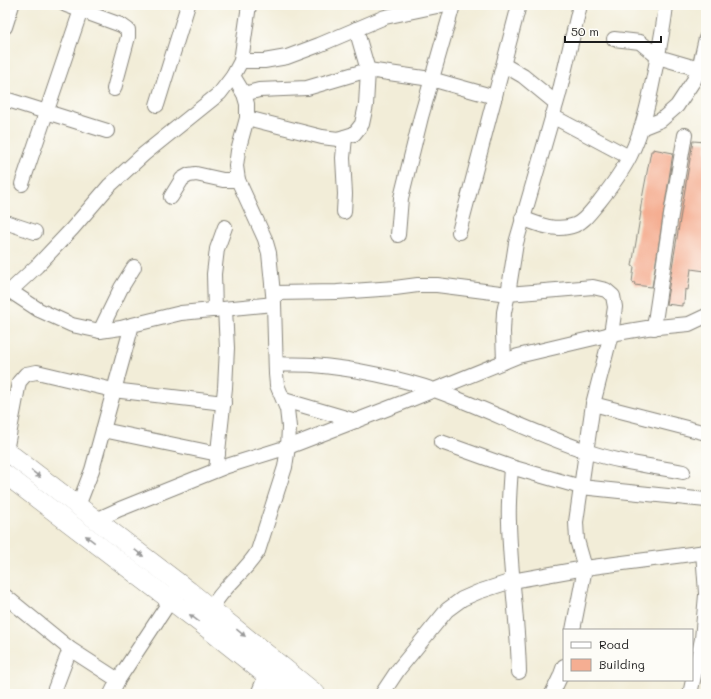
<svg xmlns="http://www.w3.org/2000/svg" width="711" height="699" font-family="Mali,sans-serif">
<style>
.building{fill:#f5ae92}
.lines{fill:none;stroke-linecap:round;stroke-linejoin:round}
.street-casing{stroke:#87847a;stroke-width:16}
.secondary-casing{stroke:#87847a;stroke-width:20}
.street{stroke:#fff;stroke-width:14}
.secondary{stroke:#fff;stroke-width:19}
.oneway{fill:#999}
</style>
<rect width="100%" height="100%" fill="#fdfcf7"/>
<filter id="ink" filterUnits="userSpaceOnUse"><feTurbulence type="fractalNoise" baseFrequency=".025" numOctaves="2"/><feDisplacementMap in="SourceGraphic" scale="8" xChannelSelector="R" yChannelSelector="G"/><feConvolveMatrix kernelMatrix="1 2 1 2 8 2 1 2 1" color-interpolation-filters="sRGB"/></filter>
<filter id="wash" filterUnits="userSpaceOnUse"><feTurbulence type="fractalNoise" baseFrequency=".012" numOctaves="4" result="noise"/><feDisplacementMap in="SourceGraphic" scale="16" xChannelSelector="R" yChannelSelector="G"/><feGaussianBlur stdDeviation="0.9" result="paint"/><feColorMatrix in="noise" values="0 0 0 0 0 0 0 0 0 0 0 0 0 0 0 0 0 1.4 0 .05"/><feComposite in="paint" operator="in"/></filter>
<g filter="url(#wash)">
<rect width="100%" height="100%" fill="#f2edd8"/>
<g id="blocks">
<g class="building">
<path d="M693 141 706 142V267L705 271 691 269 688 290 685 289 684 304 682 303V306L666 304Z"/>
<path d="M653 149 673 153 652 287 634 285 635 283 632 282 634 267 632 266 641 212H640L642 199 651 151H653Z"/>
</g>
</g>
</g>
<g filter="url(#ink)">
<use href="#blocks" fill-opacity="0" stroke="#87847a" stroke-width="1"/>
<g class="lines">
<defs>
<g id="street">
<path d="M66 5 121 25 128 30V37L114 89"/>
<path d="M5 27 12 5"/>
<path d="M614 39 640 42 658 57 706 71"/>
<path d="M241 61H264L287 57 319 45 385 17 442 5"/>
<path d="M504 65 523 76 556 103"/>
<path d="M244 94 259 90 307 88 368 70 431 79 495 97"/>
<path d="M5 99 107 131"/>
<path d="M157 105 188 5"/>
<path d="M552 116 629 157"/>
<path d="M247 118 322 137 338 139 354 134 362 124 366 105 368 70 356 29"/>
<path d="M641 128 661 120 677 106 694 80 699 69 706 38"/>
<path d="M22 184 81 10"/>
<path d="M171 197 182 179 189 175 196 174 223 180H238"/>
<path d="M344 212 345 194 343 158 345 137"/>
<path d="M522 218C539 225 557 232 575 225 585 221 592 210 599 202 610 188 622 172 630 156 644 128 650 96 656 65 660 45 664 25 666 5"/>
<path d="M5 222 35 232"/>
<path d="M459 232 519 5"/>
<path d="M398 235 401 198 421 117 453 5"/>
<path d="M5 291H10L37 266 72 229 109 186 144 154 220 93 233 76 241 61 249 5"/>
<path d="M10 291 39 310 72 325 100 331 121 328 132 325"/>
<path d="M274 293 337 292 395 288 418 285H437L508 294 593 287 606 290 613 296 615 307 611 334 593 404 576 522 577 540 585 568 573 630"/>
<path d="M215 310 214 274 217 249 225 227"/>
<path d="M654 328 671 215 685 135"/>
<path d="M100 331 121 288 134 267"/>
<path d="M504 362 503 332 504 312 508 294 516 243 559 94 580 5"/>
<path d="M276 364C288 365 301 364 313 365 351 368 401 378 437 391 487 409 535 434 586 451 617 462 651 466 683 472"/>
<path d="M284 400 356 421"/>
<path d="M593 404 706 433"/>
<path d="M103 430 218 454"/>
<path d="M441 442 511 467 581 487 706 500"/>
<path d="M6 451 19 382 26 374 37 372 113 390 224 403"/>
<path d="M511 467C510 485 508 504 509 522 510 572 518 622 519 672"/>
<path d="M216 470 225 388 227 348 225 309"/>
<path d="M78 506 92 470 132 325 181 313 274 304"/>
<path d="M96 520 120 509 227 466 288 447 407 401 518 356 611 334 647 328 689 324 706 316"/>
<path d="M703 552 706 593"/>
<path d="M5 596 70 649 118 680"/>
<path d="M211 609C223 586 245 573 258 551L285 467 288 447 289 427 287 409 277 385 276 374 274 304 269 253 265 239 238 180 236 166 238 151 247 118V104L244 94 233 76"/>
<path d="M53 694 70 649"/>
<path d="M111 694 118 680 176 592"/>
<path d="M258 694 266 675"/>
<path d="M382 694 398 670 447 610 462 599 478 592 512 581 585 568 706 552"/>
<path d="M552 694 560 677 564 666"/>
<path d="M690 694 702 639 706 595"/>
</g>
<g id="secondary">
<path d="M5 450 189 591 316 694"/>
<path d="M5 474 203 625 290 694"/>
</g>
</defs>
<use href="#street" class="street-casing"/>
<use href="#secondary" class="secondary-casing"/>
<use href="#street" class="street"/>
<use href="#secondary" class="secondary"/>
</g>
<defs><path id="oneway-solid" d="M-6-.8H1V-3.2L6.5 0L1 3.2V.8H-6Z"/></defs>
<g class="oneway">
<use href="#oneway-solid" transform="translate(36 474) rotate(37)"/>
<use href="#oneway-solid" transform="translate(90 539) rotate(-143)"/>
<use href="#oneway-solid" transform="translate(139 553) rotate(38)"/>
<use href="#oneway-solid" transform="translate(194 618) rotate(-143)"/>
<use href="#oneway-solid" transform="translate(241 633) rotate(39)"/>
</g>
</g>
<rect width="711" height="699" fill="none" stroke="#fdfcf7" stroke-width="20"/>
<rect x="563" y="629" width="130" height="52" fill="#fdfcf7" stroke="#a3a29f"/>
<rect x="571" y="642" width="20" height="6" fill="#ffffff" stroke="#a3a29f"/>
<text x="599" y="649" font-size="12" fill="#1c1c1c">Road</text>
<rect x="571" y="659" width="20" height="12" fill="#f5ae92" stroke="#a3a29f"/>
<text x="599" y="669" font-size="12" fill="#1c1c1c">Building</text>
<path d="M565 36v6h96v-6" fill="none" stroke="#1c1c1c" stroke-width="2"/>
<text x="571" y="36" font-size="12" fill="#1c1c1c" stroke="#fdfcf7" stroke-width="3" paint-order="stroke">50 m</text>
</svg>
